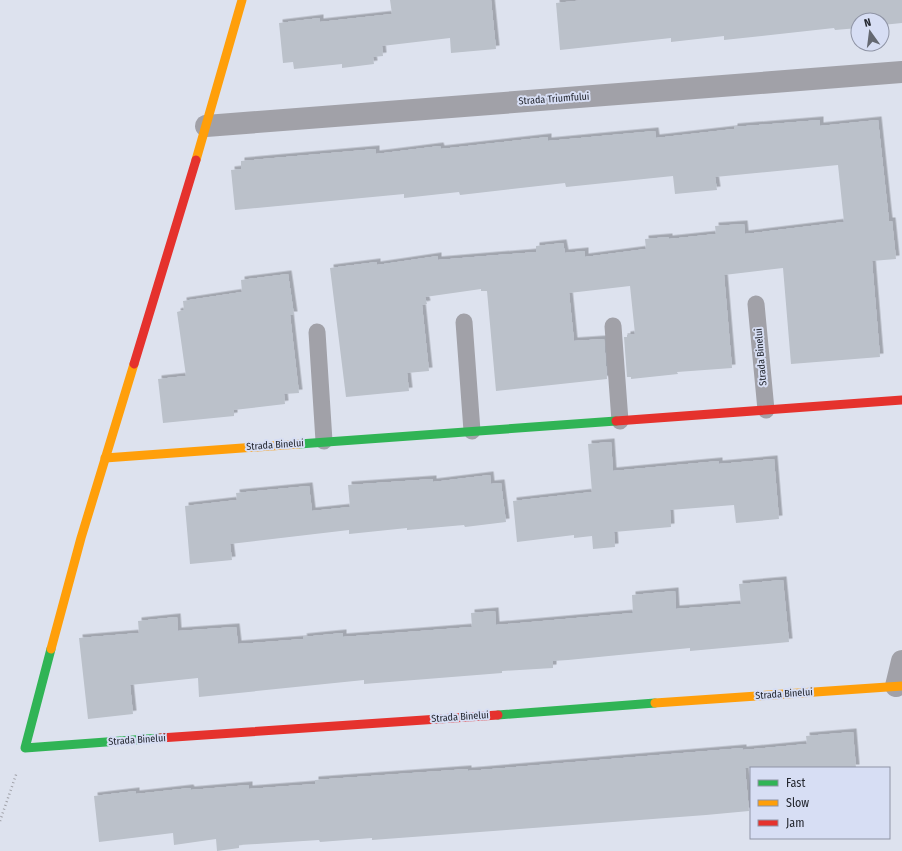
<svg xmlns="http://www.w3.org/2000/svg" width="902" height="851" font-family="'Fira Sans Condensed',sans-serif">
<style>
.building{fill:#bbc1ca;filter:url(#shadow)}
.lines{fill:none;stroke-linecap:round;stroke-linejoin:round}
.path{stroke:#a0a1a8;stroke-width:2.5;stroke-dasharray:1 3;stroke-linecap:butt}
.lane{stroke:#a1a1a8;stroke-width:17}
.street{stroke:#a1a1a8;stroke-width:22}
.fast{stroke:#30b455;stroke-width:9}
.slow{stroke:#ff9f0a;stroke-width:9}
.jam{stroke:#e5322d;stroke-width:9}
.labels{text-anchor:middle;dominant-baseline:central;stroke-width:4;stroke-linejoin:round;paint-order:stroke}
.street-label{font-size:10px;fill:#23262e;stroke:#d7def4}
</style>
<defs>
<filter id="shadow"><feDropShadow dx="3.5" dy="-3.5" stdDeviation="0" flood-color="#0004"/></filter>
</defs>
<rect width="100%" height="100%" fill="#dde2ee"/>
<g class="building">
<path d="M390 0H491L496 49 451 53 450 38 382 46 383 56 373 57 374 64 342 68V64L294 69 293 62 283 63 279 23 320 18V22L392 14Z"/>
<path d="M585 0H902V23L882 25V20H858V28L835 30 834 28 724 40V36L671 42V38L560 50 556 3Z"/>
<path d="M820 120V126L878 120 889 221H892L896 259 872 261 880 357 791 364 783 268 724 275 732 368 677 372 678 374 631 379V377H627L624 337H627V335L635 334 630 286 569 293 574 341 604 339 607 379 496 391 487 291H481V289L425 297 427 304 422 305 429 371 407 373 409 391 346 397 330 268 377 262V265L438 256V260L536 252V246L563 243 565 253 585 251V257L646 249 645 239 669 237V239L716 234 715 226 744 224 745 234 844 222 838 165 715 177 717 190 675 194 673 176 566 187 565 183 460 195 459 192 404 198V194L235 210 231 170 241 169V161L376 149V154L440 146 441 149 548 137V141L655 131 656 138 734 129V127Z"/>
<path d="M288 274 294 315H290L299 393 284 394 285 404 234 410V416L163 423 158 379 186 376 177 312 184 310 183 301 242 292 241 280Z"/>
<path d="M611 442 613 471 719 461V464L774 459 779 519 736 523 734 505 670 510 671 527 614 532 615 547 593 549 592 536 574 538V535L517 542 513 501 592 492 588 444Z"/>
<path d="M490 475 491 484 501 483 506 522 465 527 464 525 407 530V528L349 534V530L230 544 232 560 190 564 185 506 237 500 236 493 309 486 312 511 350 507 348 485 433 479V482Z"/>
<path d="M783 580 789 642 690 651V648L568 660 553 661V668L502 671V673L364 684V680L199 697 198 678 130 685 133 714 88 719 79 638 139 633 138 621 177 617 178 631 236 627 238 644 304 639 303 637 343 633V637L472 627 471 613 495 611 496 625 633 613 632 595 675 591 676 609 741 604 739 584Z"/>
<path d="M853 732 856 768H745L749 811 706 815 372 840V838L320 842 319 840 239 845V848L217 851 216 839 174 845 173 833 99 842 94 796 136 791V794L190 788 191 790 249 785V789L315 784V780L468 769V771L743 748V750L807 744 806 736Z"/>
</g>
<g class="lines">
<path class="path" d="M0 821 17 772"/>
<g class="lane">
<path d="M756 304 766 410"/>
<path d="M464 322 472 431"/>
<path d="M613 326 620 421"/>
<path d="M317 332 324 441"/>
</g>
<g class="street">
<path d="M206 126 902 72"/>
<path d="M896 686 902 661"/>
</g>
<g class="fast">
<path d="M299 444 616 421"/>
<path d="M51 649 25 748 160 738"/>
<path d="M498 715 655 703"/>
</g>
<g class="slow">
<path d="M196 160 242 0"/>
<path d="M105 458 299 444"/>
<path d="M51 649 81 538 134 364"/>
<path d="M655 703 902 686"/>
</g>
<g class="jam">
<path d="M134 364 196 160"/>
<path d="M616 421 902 400"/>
<path d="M160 738 498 715"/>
</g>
</g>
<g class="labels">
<g class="street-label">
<text transform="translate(554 99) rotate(-4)">Strada Triumfului</text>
<text transform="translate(761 357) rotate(-95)">Strada Binelui</text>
<text transform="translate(275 445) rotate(-4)">Strada Binelui</text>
<text transform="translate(784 694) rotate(-4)">Strada Binelui</text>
<text transform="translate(460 717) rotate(-4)">Strada Binelui</text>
<text transform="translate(137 740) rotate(-4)">Strada Binelui</text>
</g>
</g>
<rect x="750" y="767" width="140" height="72" fill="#d7def4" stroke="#8f94a5"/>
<rect x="758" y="780" width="20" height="6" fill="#30b455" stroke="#8f94a5"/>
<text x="786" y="787" font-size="12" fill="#23262e">Fast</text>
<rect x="758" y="800" width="20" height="6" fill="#ff9f0a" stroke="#8f94a5"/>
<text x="786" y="807" font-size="12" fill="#23262e">Slow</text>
<rect x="758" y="820" width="20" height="6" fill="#e5322d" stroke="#8f94a5"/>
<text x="786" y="827" font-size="12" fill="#23262e">Jam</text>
<g transform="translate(870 32) rotate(346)"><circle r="19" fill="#d7def4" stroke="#8f94a5"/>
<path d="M0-3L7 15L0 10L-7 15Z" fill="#646871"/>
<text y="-6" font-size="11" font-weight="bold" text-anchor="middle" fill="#23262e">N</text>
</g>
</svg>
